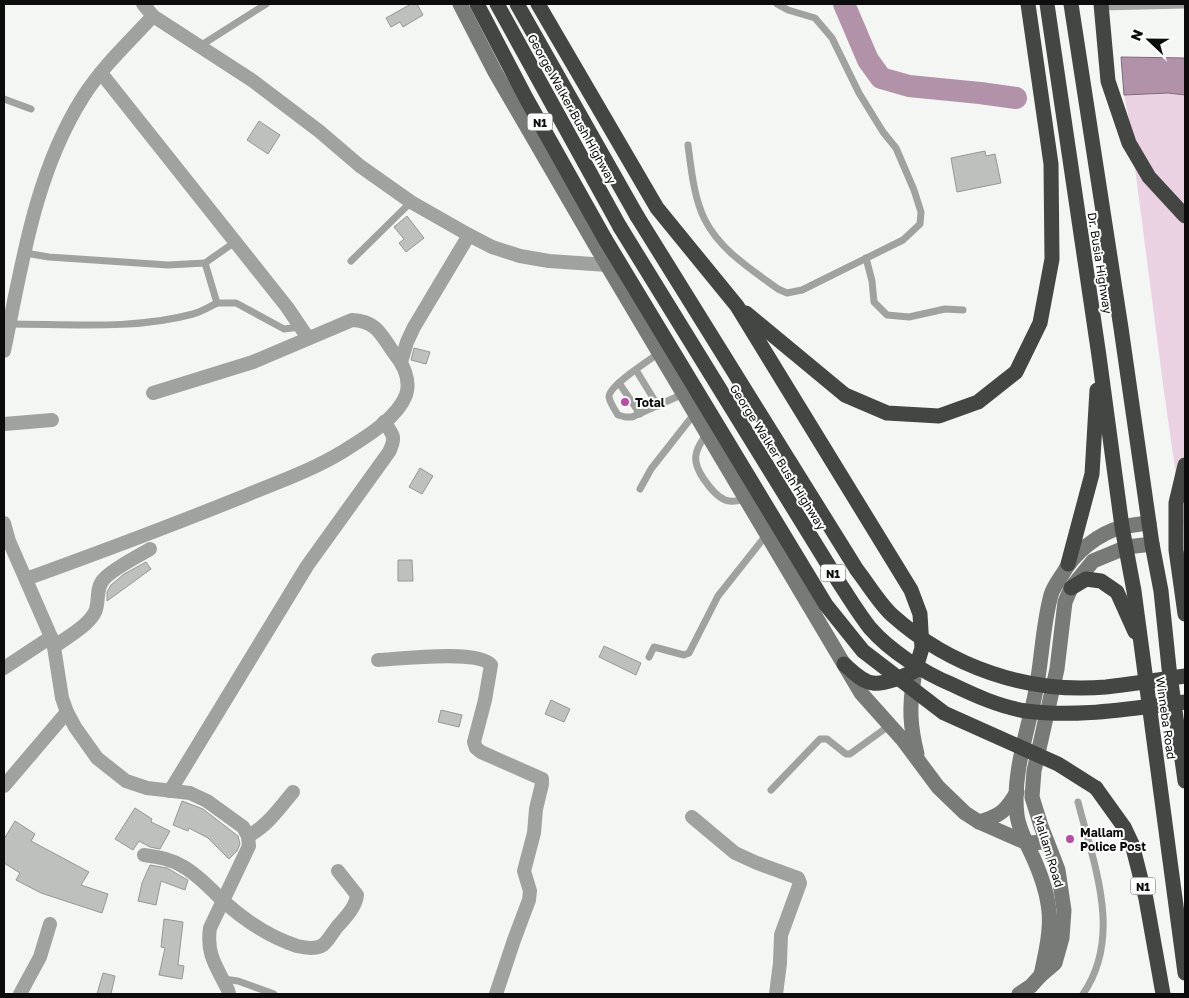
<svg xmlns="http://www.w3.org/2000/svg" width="1189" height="998" font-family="'Golos Text',sans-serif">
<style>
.green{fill:#ead2e3}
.water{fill:#b292a9;stroke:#806a7a}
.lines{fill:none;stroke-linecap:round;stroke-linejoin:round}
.river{stroke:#b292a9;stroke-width:22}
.building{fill:#bdc0bc;stroke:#959995}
.lane{stroke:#a0a2a0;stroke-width:7}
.street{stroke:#a0a2a0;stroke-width:14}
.secondary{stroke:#787a77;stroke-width:15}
.highway{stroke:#434643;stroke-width:15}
.highway-bridge{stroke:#434643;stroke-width:15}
.poi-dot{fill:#bc4ba5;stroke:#fff;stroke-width:2}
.labels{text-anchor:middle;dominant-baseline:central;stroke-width:4;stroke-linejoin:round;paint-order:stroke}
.shield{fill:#fff;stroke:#545554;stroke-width:1}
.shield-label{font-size:11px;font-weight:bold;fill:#0b0c0b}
.street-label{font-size:12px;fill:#0b0c0b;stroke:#fff}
.poi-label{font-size:12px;font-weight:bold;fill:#0b0c0b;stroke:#fff;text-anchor:start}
</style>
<rect width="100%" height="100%" fill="#f3f6f2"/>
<path class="green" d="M1168 93 1185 95V538L1164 392 1128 114 1124 95Z"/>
<path class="water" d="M1121 57 1185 58V95L1168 93 1124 95Z"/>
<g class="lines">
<path class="river" d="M844 4 868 60 881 78 909 86 980 93 1016 98"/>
</g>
<g class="building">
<path d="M411 4H417L423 15 403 27 400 22 391 27 386 18Z"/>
<path d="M259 121 280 135 268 154 247 140Z"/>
<path d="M985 151 986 156 995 154 1001 183 957 192 951 158Z"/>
<path d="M407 216 424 238 406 252 399 243 404 239 394 227Z"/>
<path d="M414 348 430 352 426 364 411 360Z"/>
<path d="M420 468 433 476 422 494 409 487Z"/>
<path d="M398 560H412L413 581H398Z"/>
<path d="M146 562 151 569 107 601V592L111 585 124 574Z"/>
<path d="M604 646 641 663 636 675 599 657Z"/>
<path d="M551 700 570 709 564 722 545 714Z"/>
<path d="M441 710 462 715 459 727 438 722Z"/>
<path d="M182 801 203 809 238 836 240 844 237 851 229 859 208 838 189 828 188 831 173 825Z"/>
<path d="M135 808 152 819 151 822 170 831 160 849 150 847 139 841 133 850 115 839Z"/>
<path d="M15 821 35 834 31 841 89 872 81 885 108 894 102 913 41 893 16 880 20 873 4 863V839Z"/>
<path d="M150 865 167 868 184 878 188 880 185 890 161 881 156 905 138 901 142 883Z"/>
<path d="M164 919 183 922 178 965 184 966 182 979 159 975 165 948 161 947Z"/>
<path d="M103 973 115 976 111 994H97Z"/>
</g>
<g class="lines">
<g class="lane">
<path d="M1101 7 1185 5"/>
<path d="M200 46 266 4"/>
<path d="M4 99 31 109"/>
<path d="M688 145C691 168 694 199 705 220 720 250 752 270 778 289L787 293 802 290 903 240 920 224 921 212 914 190 896 148 883 132 859 93 832 38 815 18 788 10 777 4"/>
<path d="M866 258 872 281 874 302 887 315 909 317 945 309 963 310"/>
<path d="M351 261 411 202"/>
<path d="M205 263 235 242"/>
<path d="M217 303H236L284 329 301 327"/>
<path d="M9 324C70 324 134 330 193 314 201 312 209 307 217 303L205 263 168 265 49 257 25 253"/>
<path d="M659 353C650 360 608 386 609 397 610 403 615 410 618 415L625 417H632L683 394"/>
<path d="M636 370 658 406"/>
<path d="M619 383 640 414"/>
<path d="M707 433C702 441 694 451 696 462 698 474 717 501 730 501 735 502 741 500 745 499"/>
<path d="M640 489 651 469 695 413"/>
<path d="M649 657 654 647 684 655 689 653 718 596 767 534"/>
<path d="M771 790 820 739H827L846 754H850L890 725"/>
<path d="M1078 802C1094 865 1123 936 1083 994"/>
<path d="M223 979 238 981 274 994"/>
</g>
<g class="street">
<path d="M143 4 153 16 253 81 319 131 360 166 411 202 469 235 492 247 520 256 549 261 607 265"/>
<path d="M101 73 287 307 308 338"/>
<path d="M4 351C22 264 35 173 83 97 102 67 129 42 153 16"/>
<path d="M401 362 407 342 414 327 469 235"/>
<path d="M4 424 52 420"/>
<path d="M4 523 9 541 51 637 54 647 62 698 67 712 75 727 97 758 126 781 147 788 190 793 207 801 243 827 248 836 249 846 210 928C206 955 217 967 228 990L229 994"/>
<path d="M26 579C98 553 170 526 242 497 275 483 311 471 342 452 363 439 397 419 406 395 411 380 403 364 394 353 381 335 377 321 352 320L253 362 153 393"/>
<path d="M54 647C67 637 88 626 95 612 100 601 95 588 104 579 114 568 137 557 150 549"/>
<path d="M378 660C399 659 478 649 491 665L485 700 474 742 476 748 481 752 542 779V784L536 809 534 833 524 871 530 891 529 900 514 940 496 994"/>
<path d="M4 668 51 637"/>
<path d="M4 786 67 712"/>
<path d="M170 791 307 566 389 452C396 438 394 435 384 422"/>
<path d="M692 817 735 853 757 863 798 878 800 883 781 935 780 963 776 994"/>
<path d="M248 836C267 826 279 809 293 792"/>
<path d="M144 855C159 857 171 859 184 867 199 876 210 888 222 900 243 919 269 937 297 946 305 948 315 950 323 945 328 941 333 932 337 927 345 918 356 907 357 895L338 871"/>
<path d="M20 994 40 957 50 924"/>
</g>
<g class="secondary">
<path d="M460 4 495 72 607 265 861 693 903 740 938 787 965 813 979 822 1027 843 1047 842"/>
<path d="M914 678C909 707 910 726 917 754"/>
<path d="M979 822C1000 816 1006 811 1017 792"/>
<path d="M1041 975C1051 929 1055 909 1036 864 1030 849 1019 832 1017 815 1012 776 1027 733 1035 695 1042 662 1042 628 1051 595 1053 588 1058 581 1062 575 1074 553 1098 533 1123 527 1131 525 1140 524 1149 523"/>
<path d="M1019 994 1031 986 1041 975 1055 963 1062 938 1064 910 1058 870 1041 826 1032 797 1034 771 1057 669 1065 602 1071 588 1093 561 1127 547 1152 544"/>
</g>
<g class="highway">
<path d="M477 4 526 98 605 239"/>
<path d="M497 4 620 227"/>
<path d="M517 4 637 216"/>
<path d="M538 4 657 208 737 306 911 590 920 614 922 648 915 671C904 676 885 685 873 683 862 682 852 671 844 664"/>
<path d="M1047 4 1099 356 1122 527 1134 591 1185 973"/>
<path d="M1071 4 1121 328 1152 544 1161 591 1169 668 1185 781"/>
<path d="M1101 4 1108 81 1129 143 1149 177 1185 216"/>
<path d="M746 313 845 395 887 413 939 416 978 402 1016 372 1040 323 1052 259 1051 164 1028 4"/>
<path d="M1185 465 1176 503V550L1185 614"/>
<path d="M1068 564 1092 474 1097 390"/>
<path d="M1071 588 1086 579 1101 581 1117 592 1135 632"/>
<path d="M1096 788 1124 827 1132 844 1146 899 1163 994"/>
</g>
<g class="highway-bridge">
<path d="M637 216 857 570C868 584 879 603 892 615 950 667 1028 694 1106 687 1132 684 1159 680 1185 676"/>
<path d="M620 227 840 584C850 599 859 614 870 628 889 650 924 673 951 684 974 695 1000 707 1026 711 1079 718 1132 708 1185 702"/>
<path d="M605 239 826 605 863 651 944 713 1058 764 1096 788"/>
</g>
</g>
<g class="poi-dot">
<circle cx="625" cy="402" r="5"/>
<circle cx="1070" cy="839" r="5"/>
</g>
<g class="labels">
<g class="shield">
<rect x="527.5" y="113.5" width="25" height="17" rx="4"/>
<rect x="820.5" y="564.5" width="25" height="17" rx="4"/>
<rect x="1130.5" y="877.5" width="25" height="17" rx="4"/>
</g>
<g class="shield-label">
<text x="540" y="122">N1</text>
<text x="833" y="573">N1</text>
<text x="1143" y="886">N1</text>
</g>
<g class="street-label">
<text transform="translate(572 109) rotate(61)">George Walker Bush Highway</text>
<text transform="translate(1100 263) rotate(81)">Dr. Busia Highway</text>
<text transform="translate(778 457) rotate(58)">George Walker Bush Highway</text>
<text transform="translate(1166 718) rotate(82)">Winneba Road</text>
<text transform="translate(1049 851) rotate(73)">Mallam Road</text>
</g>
<g class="poi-label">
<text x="635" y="402">Total</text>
<text x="1080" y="832">Mallam<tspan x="1080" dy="14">Police Post</tspan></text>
</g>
</g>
<rect width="1189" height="998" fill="none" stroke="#0b0c0b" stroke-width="10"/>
<g transform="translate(1149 40) rotate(292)" stroke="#ffffff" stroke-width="4" paint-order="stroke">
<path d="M0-4L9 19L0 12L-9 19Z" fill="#0b0c0b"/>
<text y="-8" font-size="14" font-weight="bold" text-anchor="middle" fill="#0b0c0b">N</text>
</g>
</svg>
